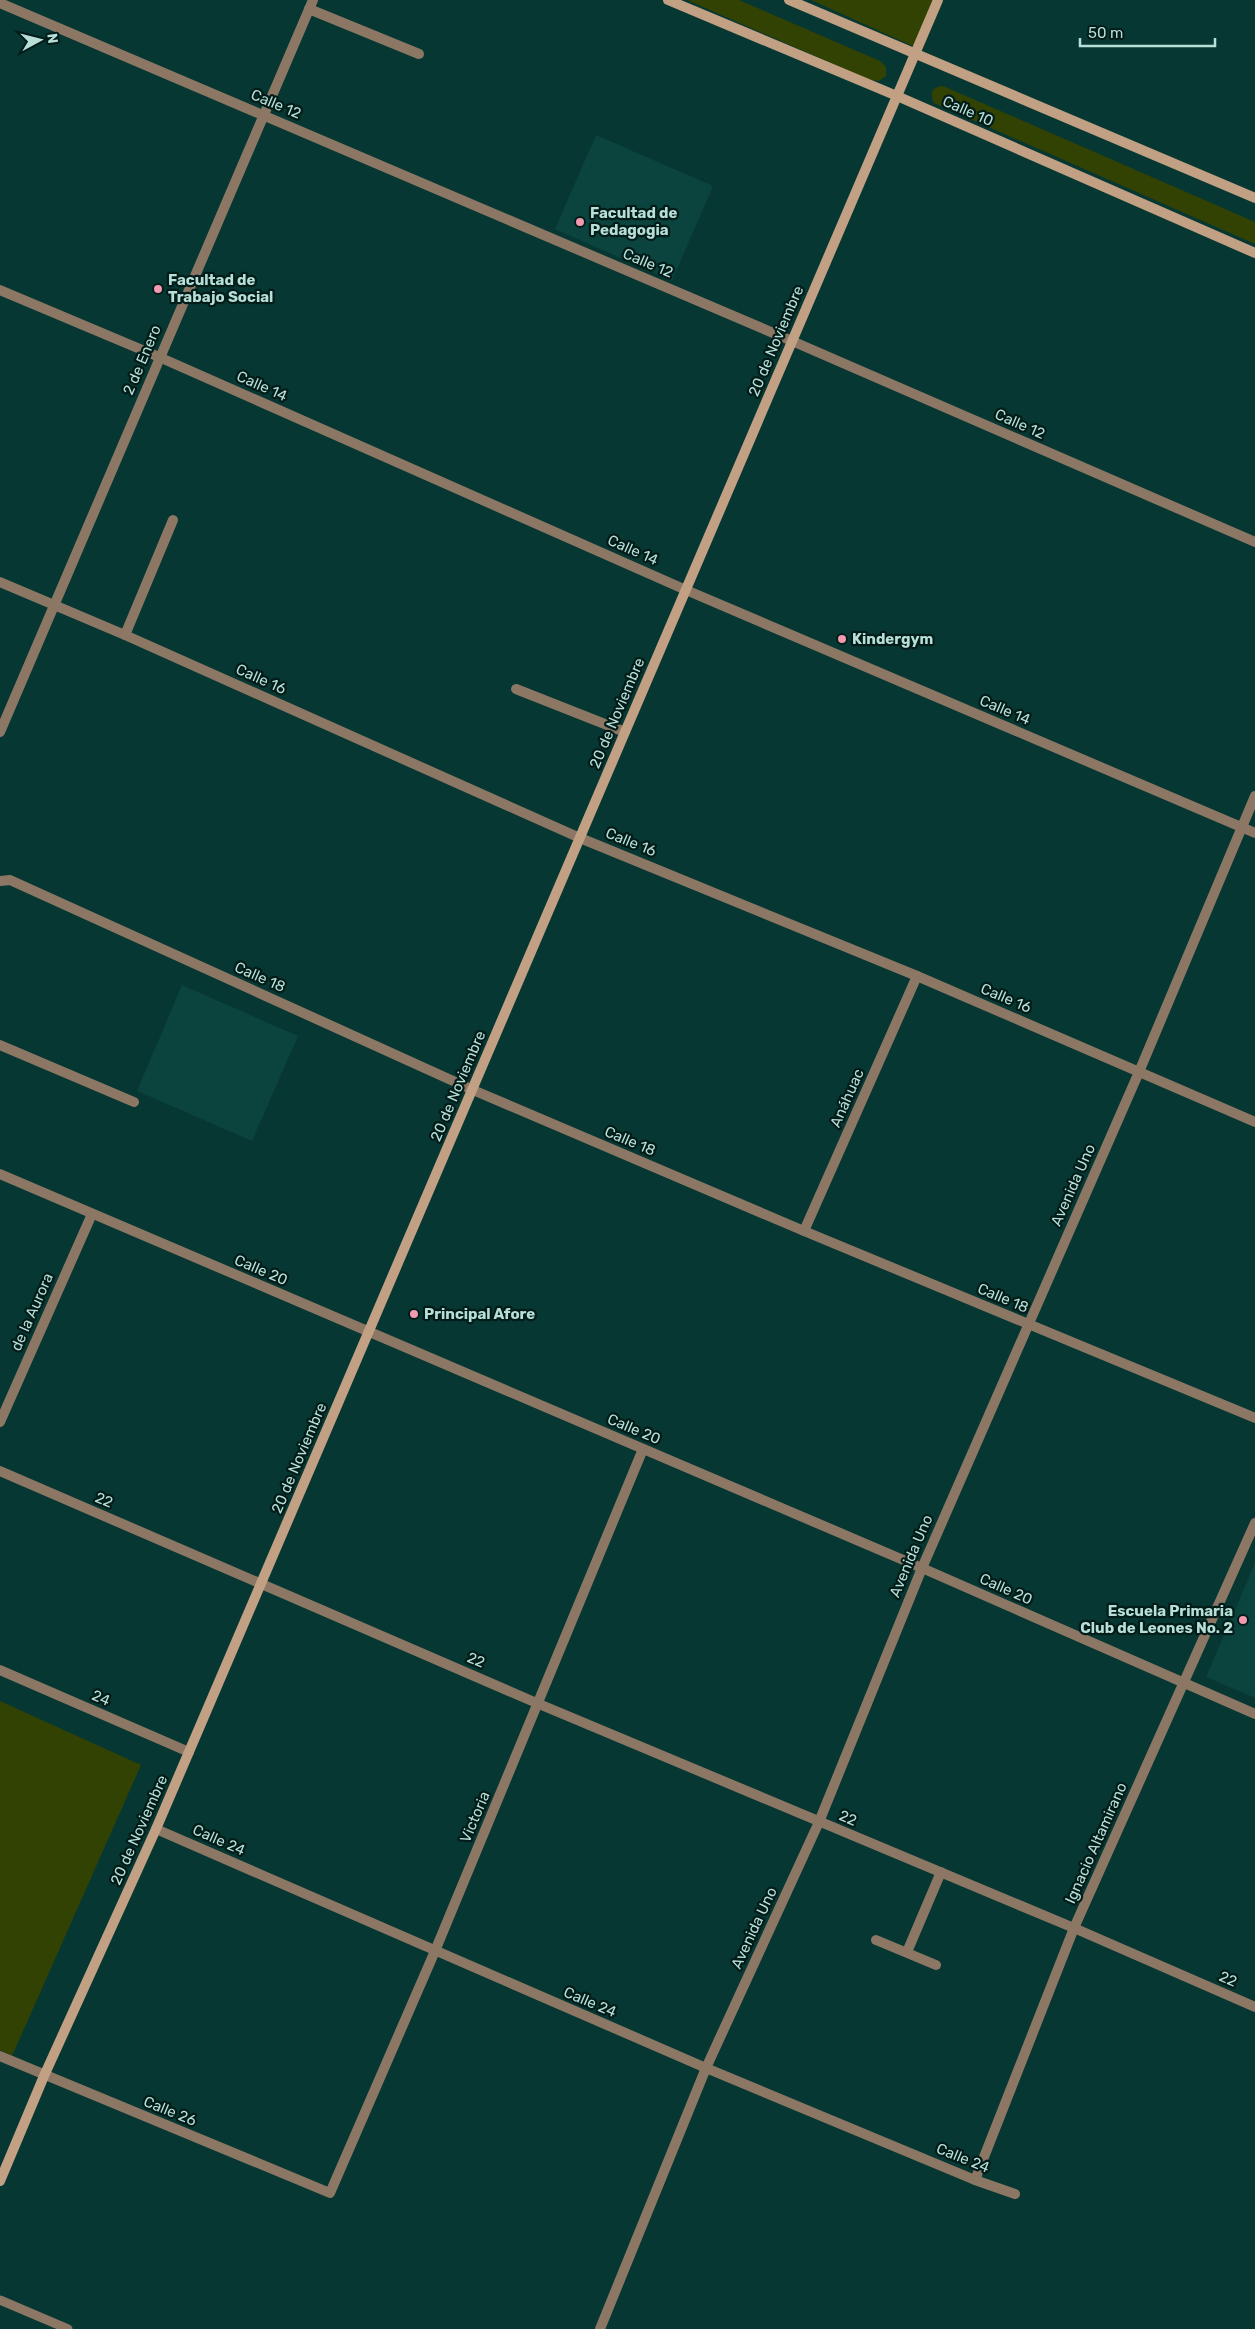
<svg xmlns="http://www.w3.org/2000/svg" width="1255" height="2329" font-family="Rubik,sans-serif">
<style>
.built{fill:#0b433e}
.green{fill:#324202}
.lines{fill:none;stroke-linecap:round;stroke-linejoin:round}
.lane{stroke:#8c7765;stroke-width:9}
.street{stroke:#8c7765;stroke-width:10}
.secondary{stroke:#c1a083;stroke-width:10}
.poi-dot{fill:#f29aaf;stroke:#021c19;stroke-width:2}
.labels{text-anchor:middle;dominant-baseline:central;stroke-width:4.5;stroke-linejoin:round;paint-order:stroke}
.street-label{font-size:15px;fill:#b7ded7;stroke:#021c19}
.poi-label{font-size:15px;font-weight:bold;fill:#b7ded7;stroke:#021c19;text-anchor:start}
</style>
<rect width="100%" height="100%" fill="#073732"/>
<g class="built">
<path d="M596 135 713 186 672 281 555 229Z"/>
<path d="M182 985 298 1036 252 1141 137 1091Z"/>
<path d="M1255 1563V1698L1206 1677Z"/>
</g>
<g class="green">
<path d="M687 0H739L880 61 886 67V76L879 81 870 80Z"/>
<path d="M811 0H935L915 47Z"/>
<path d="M943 86 1255 222V244L934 103C929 93 932 87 943 86Z"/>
<path d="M0 1701 141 1765 12 2056 0 2050Z"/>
</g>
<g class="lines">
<path class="lane" d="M0 2300 68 2329"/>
<g class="street">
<path d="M0 3 792 341 1255 542"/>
<path d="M309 9 419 54"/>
<path d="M0 290 159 357 686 590 1255 833"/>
<path d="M0 582 125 635 580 838 917 976 1255 1122"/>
<path d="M125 635 173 520"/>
<path d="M516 689 625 732"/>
<path d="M0 732 313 0"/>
<path d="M0 881 10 880 473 1090 804 1231 1255 1418"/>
<path d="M0 1045 134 1102"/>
<path d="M0 1174 922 1568 1255 1714"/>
<path d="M804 1231 917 976"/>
<path d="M0 1422 92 1214"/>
<path d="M0 1471 539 1704 1074 1928 1255 2007"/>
<path d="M0 1670 189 1752"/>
<path d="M156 1829 706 2068 975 2180 1015 2194"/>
<path d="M876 1940 936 1965"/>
<path d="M907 1952 941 1872"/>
<path d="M0 2056 330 2193 435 1951 643 1449"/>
<path d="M975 2180 1074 1928 1255 1523"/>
<path d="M600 2329 706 2068 819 1822 922 1568 1139 1072 1255 796"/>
</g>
<g class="secondary">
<path d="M668 0 897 96 1255 253"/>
<path d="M789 0 1255 198"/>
<path d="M0 2181 44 2076 156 1829 938 0"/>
</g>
</g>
<g class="poi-dot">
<circle cx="580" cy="222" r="5"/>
<circle cx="158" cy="289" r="5"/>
<circle cx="842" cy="639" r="5"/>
<circle cx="414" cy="1314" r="5"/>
<circle cx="1243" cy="1620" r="5"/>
</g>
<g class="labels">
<g class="street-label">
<text transform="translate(276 104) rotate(23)">Calle 12</text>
<text transform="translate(968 111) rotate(24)">Calle 10</text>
<text transform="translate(648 263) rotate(23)">Calle 12</text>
<text transform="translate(776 341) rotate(-67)">20 de Noviembre</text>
<text transform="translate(142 360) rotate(-67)">2 de Enero</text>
<text transform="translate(262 386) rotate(24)">Calle 14</text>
<text transform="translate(1020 424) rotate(24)">Calle 12</text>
<text transform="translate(633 550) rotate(24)">Calle 14</text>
<text transform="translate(261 679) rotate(24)">Calle 16</text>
<text transform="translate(1005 710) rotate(23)">Calle 14</text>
<text transform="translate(617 713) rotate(-67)">20 de Noviembre</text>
<text transform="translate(631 842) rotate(22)">Calle 16</text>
<text transform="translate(260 977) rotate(24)">Calle 18</text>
<text transform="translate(1006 998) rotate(23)">Calle 16</text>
<text transform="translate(458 1086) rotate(-67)">20 de Noviembre</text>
<text transform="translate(847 1098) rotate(-66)">Anáhuac</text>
<text transform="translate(630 1141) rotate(23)">Calle 18</text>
<text transform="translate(1073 1185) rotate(-66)">Avenida Uno</text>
<text transform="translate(261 1270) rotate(23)">Calle 20</text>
<text transform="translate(1003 1298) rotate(23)">Calle 18</text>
<text transform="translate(32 1312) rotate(-66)">de la Aurora</text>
<text transform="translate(634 1429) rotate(23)">Calle 20</text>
<text transform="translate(299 1458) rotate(-67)">20 de Noviembre</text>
<text transform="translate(104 1500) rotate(23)">22</text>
<text transform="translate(911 1556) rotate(-67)">Avenida Uno</text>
<text transform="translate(1006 1589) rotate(24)">Calle 20</text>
<text transform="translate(476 1660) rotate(23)">22</text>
<text transform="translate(101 1698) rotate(23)">24</text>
<text transform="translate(475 1817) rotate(-67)">Victoria</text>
<text transform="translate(848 1818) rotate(22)">22</text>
<text transform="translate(139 1830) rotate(-66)">20 de Noviembre</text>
<text transform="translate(219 1840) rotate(24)">Calle 24</text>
<text transform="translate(1096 1843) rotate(-66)">Ignacio Altamirano</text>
<text transform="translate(754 1928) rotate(-65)">Avenida Uno</text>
<text transform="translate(1228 1979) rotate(24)">22</text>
<text transform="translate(590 2002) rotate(23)">Calle 24</text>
<text transform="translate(170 2111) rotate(22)">Calle 26</text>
<text transform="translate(963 2158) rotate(22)">Calle 24</text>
</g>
<g class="poi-label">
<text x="590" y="213">Facultad de<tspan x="590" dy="17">Pedagogia</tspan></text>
<text x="168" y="280">Facultad de<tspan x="168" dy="17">Trabajo Social</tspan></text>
<text x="852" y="639">Kindergym</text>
<text x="424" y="1314">Principal Afore</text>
<text x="1233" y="1611" text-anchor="end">Escuela Primaria<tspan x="1233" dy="17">Club de Leones No. 2</tspan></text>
</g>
</g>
<g transform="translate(40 40) rotate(83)" stroke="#021c19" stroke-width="4" paint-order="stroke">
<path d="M0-4L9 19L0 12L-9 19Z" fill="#b7ded7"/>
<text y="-8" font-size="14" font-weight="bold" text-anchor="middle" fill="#b7ded7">N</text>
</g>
<path d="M1080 38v8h135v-8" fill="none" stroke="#b7ded7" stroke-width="2.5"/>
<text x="1088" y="38" font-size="15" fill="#b7ded7" stroke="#021c19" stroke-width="4" paint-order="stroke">50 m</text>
</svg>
